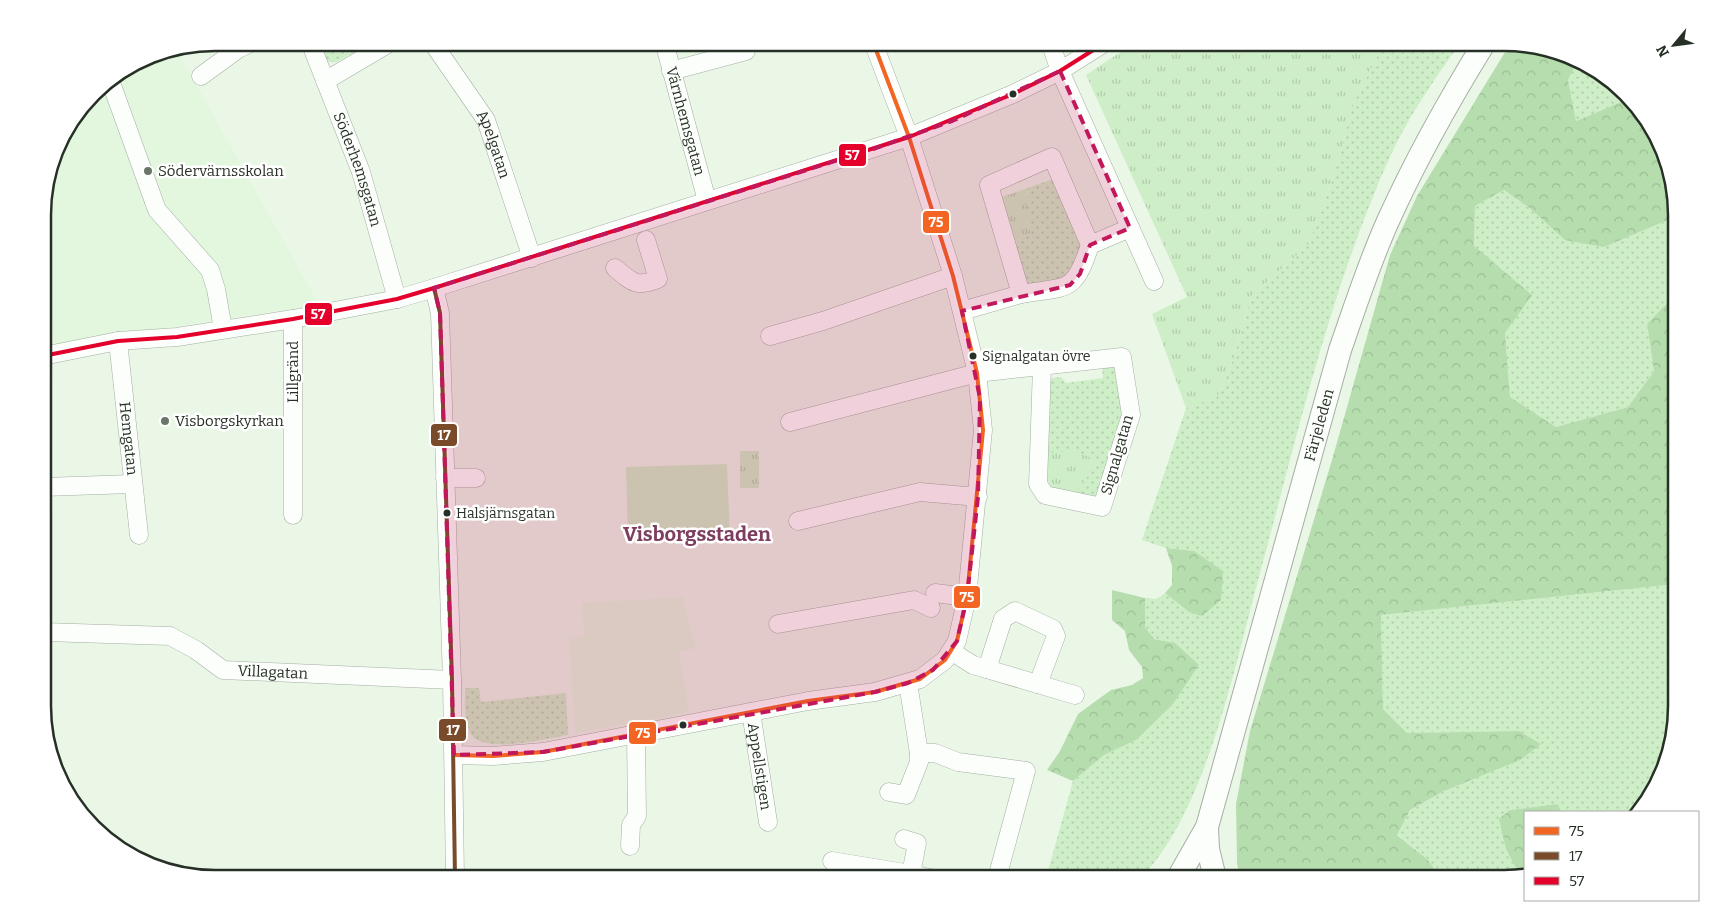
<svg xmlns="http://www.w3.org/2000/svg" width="1719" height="921" font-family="Bitter,serif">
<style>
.built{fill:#e2f7dd}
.grass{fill:url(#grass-dots)}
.forest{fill:url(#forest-crowns)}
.park{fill:url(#park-tufts)}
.pitch{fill:#cdeec6}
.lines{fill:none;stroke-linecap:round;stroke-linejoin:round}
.minor-casing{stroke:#a4aea2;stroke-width:19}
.major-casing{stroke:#a4aea2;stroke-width:24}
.minor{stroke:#fcfefb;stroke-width:18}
.major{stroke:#fcfefb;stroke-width:22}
.bus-1-casing{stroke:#fff;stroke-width:8}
.bus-2-casing{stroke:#fff;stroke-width:8}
.bus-3-casing{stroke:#fff;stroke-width:8}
.bus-1{stroke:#f26522;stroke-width:4}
.bus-2{stroke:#7a4b2a;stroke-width:4}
.bus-3{stroke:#e4002b;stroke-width:4}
.marked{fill:#c2185b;fill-opacity:0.2;stroke:#c2185b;stroke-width:4;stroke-dasharray:10 6;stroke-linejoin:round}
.bus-dot{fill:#273026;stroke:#fff;stroke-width:2}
.poi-dot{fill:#6b766a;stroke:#fff;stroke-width:2}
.labels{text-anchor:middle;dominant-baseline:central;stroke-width:5;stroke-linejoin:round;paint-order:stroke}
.bus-label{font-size:14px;fill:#273026;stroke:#fff;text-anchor:start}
.street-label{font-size:15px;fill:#273026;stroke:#fff}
.poi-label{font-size:15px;fill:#273026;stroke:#fff;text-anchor:start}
.district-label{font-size:20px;font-weight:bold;fill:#7e3d5e;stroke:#fff}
.rim{fill:none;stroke:#273026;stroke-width:2.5}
.line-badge{stroke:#fff;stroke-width:2}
.badge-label{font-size:14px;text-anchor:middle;font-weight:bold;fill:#fff}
</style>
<defs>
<pattern id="grass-dots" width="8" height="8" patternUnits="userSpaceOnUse" patternTransform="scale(1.25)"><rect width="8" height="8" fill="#cdeec6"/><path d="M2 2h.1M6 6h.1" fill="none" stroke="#b0ccaa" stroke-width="1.8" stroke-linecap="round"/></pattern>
<pattern id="forest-crowns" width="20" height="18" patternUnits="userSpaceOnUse" patternTransform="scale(1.25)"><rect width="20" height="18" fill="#b6ddae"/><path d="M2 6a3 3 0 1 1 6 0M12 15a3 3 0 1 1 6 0" fill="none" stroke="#9cbe96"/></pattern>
<pattern id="park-tufts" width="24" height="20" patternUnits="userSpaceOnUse" patternTransform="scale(1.25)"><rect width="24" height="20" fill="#cdeec6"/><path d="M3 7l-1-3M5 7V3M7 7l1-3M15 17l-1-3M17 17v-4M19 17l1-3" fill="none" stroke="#b0ccaa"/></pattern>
</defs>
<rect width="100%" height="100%" fill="#eaf7e7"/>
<g class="built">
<path d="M177 50 318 303 292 309 43 346V203L60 139 101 85 149 56Z"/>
<path d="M682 597 696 648 679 652 689 712 575 733 569 637 584 636 582 603Z"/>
</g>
<g class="grass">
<path d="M316 43H369L337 62H328L321 55Z"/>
<path d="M1384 43H1460C1435 79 1407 118 1389 159 1330 291 1298 433 1260 573 1235 664 1207 810 1141 878H1046L1073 781 1104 755 1136 740 1175 643 1154 639 1145 627V598L1157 599 1165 593 1189 612 1194 551 1166 548 1142 540 1186 408 1217 397 1232 363 1251 296 1308 245 1333 177 1354 102Z"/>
<path d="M1578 60H1581L1626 100 1576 121 1568 80Z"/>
<path d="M1053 179 1084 244 1067 280 1025 288 1014 241 1031 234 1027 221 1026 205 1030 203 1025 189Z"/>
<path d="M1504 190 1531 209 1604 247 1675 217V295L1647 324 1654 371 1628 407 1556 427 1510 398 1505 333 1531 295 1474 247 1475 206Z"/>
<path d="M1116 365 1123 413 1098 500 1073 494 1099 462 1046 453 1047 379 1061 377 1066 383 1103 378 1102 367Z"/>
<path d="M1676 584V706L1659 783 1632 812H1561L1558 804 1510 810 1506 849 1520 876 1441 878 1428 860 1397 834 1410 810 1444 791 1518 731 1407 733 1383 709 1381 615Z"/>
<path d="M465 688H479L481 702 566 693 568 735C548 738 483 755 471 734 464 721 465 703 465 688Z"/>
</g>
<g class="forest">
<path d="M1510 44 1578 60 1568 80 1576 121 1626 100 1647 119 1675 193V217L1604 247 1565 240 1531 209 1504 190 1475 206 1474 246 1532 295 1505 333 1510 397 1556 427 1628 407 1654 371 1647 324 1675 295 1676 584 1381 615 1383 709 1407 733 1519 731 1541 744 1520 760 1444 791 1410 810 1397 835 1428 860 1441 878H1240L1237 863 1236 804 1250 731 1332 460 1390 255 1417 196Z"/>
<path d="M1166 548 1194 551 1223 571 1221 600 1202 616 1189 612 1165 593 1172 585V566Z"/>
<path d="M1112 590 1145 598V627L1154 639 1175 643 1199 665 1172 705 1136 740 1104 755 1073 781 1047 770 1060 751 1078 714 1111 690 1132 685 1143 678 1142 667 1129 650 1125 631 1112 620Z"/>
<path d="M1558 804 1561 812H1525V875L1520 876 1506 849 1499 819 1510 810Z"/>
</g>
<g class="park">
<path d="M1134 43H1384L1354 102 1333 177 1308 245 1251 296 1232 363 1217 397 1186 408 1152 314 1187 297 1086 75Z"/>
<path d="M1025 189 1030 204 1026 205 1031 219 1027 221 1031 234 1014 241 999 198Z"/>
<rect x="740" y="451" width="19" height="37"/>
<path d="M1074 451 1100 461 1073 494 1053 490 1047 479 1046 453Z"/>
</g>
<path class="pitch" d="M727 464 730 538 628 541 626 467Z"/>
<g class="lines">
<defs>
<g id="minor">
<path id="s1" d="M310 42 361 172 397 299"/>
<path id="s2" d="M432 42 486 120 532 258"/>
<path id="s3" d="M664 42 707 201"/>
<path d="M1050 42 1060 71 1154 281"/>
<path d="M671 71 746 51"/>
<path d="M201 76 238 49 253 42"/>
<path d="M110 80 157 210 210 270 216 289 223 329"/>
<path d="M325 81 391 42"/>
<path d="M1090 245 1052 157 989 185 1021 294C1068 286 1074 294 1090 245L1130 228"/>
<path d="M615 268C632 282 636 288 658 279L646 240"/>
<path d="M434 288 440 313 452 680 455 878"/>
<path d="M962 311 1021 294"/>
<path d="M293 319V515"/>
<path d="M770 336 823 321 953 276"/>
<path id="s4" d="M118 341 139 535"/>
<path d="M43 356 118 341 177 337 293 319 397 299 434 288 909 137 1013 94 1060 71 1106 42"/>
<path d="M790 422 977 373 1122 357 1131 415 1102 507 1045 495 1038 484 1042 367"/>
<path d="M445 478H476"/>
<path d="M43 487 132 484"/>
<path d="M798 521 920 492 978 497"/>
<path d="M935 593 967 597"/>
<path d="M778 624 914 600 931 608"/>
<path id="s5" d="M44 632 170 636 196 650 223 670 452 680"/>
<path d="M951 651 973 665 1075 695"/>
<path d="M987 669 1003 619 1015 611 1053 629 1056 636 1038 684"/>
<path id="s6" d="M751 712 768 822"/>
<path d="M919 753H935L958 762 1026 771 997 878"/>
<path d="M454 755 493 756 543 752 808 701 875 692 920 679 945 660 957 641 967 597 983 430 977 373 953 276 909 137 873 42"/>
<path d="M889 792 906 795 919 762V753L908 683"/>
<path d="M904 839 917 843 911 874 930 878"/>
<path d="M630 846 631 825 637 816 636 733"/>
<path d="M832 861 911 874"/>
</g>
<g id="major">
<path d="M1207 827 1208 849 1215 878"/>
<path id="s7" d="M1178 878 1207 827 1340 350C1355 307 1369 263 1388 221 1416 159 1449 100 1485 42"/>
</g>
</defs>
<use href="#minor" class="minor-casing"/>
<use href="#major" class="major-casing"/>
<use href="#minor" class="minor"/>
<use href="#major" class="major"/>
<defs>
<path id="bus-1" d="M454 755 493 756 543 752 808 701 875 692 920 679 945 660 957 641 967 597 983 430 977 373 953 276 909 137 873 42"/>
<path id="bus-2" d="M434 288 440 313 452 680 455 878"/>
<path id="bus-3" d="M43 356 118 341 177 337 293 319 397 299 434 288 909 137 1013 94 1060 71 1106 42"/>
</defs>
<use href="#bus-1" class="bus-1-casing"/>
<use href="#bus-2" class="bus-2-casing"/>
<use href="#bus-3" class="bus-3-casing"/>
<use href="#bus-1" class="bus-1"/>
<use href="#bus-2" class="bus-2"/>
<use href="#bus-3" class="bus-3"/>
</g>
<path class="marked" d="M1060 71 1130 228 1090 245 1080 274 1070 285 962 311 980 398 978 497 967 597 957 641 933 670 908 683 875 692 543 752 454 755 440 313 434 288 873 149 952 121Z"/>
<g class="bus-dot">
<circle cx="1013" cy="94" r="4.5"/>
<circle cx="973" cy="356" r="4.5"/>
<circle cx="447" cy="513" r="4.5"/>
<circle cx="683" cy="725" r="4.5"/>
</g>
<g class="poi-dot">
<circle cx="148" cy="171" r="5"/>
<circle cx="165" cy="421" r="5"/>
</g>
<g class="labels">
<g class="bus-label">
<text x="982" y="356">Signalgatan övre</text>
<text x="456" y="513">Halsjärnsgatan</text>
</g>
<g class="street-label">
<text stroke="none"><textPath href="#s3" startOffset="82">Värnhemsgatan</textPath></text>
<text stroke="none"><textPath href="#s2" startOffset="120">Apelgatan</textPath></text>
<text stroke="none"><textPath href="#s1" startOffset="136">Söderhemsgatan</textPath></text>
<text transform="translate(293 372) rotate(-90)">Lillgränd</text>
<text stroke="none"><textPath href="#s7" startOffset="476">Färjeleden</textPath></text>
<text stroke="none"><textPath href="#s4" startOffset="98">Hemgatan</textPath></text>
<text transform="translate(1117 455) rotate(-74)">Signalgatan</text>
<text stroke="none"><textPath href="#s5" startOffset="239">Villagatan</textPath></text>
<text stroke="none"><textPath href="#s6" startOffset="55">Appellstigen</textPath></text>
</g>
<g class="poi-label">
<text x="158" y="171">Södervärnsskolan</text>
<text x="175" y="421">Visborgskyrkan</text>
</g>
<g class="district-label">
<text x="697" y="534">Visborgsstaden</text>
</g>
</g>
<path d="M0 0H1719V921H0ZM215 51H1504A164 164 0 0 1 1668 215V706A164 164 0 0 1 1504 870H215A164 164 0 0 1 51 706V215A164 164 0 0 1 215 51Z" fill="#fff" fill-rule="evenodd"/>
<path class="rim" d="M215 51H1504A164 164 0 0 1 1668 215V706A164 164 0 0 1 1504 870H215A164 164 0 0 1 51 706V215A164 164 0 0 1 215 51Z"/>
<g class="line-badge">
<rect x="838" y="143" width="29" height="24" rx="5" fill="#e4002b"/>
<rect x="922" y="210" width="28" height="24" rx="5" fill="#f26522"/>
<rect x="304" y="302" width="29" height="24" rx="5" fill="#e4002b"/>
<rect x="430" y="423" width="28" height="24" rx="5" fill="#7a4b2a"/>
<rect x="953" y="585" width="28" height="24" rx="5" fill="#f26522"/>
<rect x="438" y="718" width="29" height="24" rx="5" fill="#7a4b2a"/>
<rect x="628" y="721" width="29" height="24" rx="5" fill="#f26522"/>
</g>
<g class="badge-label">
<text x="852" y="160">57</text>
<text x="936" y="227">75</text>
<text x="318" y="319">57</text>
<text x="444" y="440">17</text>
<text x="967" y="602">75</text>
<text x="453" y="735">17</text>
<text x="643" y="738">75</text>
</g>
<rect x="1524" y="811" width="175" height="90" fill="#ffffff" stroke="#a9aca8"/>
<rect x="1534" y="827" width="25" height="8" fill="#f26522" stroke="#a9aca8"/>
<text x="1569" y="836" font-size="15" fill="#273026">75</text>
<rect x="1534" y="852" width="25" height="8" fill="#7a4b2a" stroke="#a9aca8"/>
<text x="1569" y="861" font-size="15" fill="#273026">17</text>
<rect x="1534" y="877" width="25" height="8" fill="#e4002b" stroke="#a9aca8"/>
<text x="1569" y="886" font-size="15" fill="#273026">57</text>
<g transform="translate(1674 45) rotate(241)" stroke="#ffffff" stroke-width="4" paint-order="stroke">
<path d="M0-4L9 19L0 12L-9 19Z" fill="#273026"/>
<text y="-8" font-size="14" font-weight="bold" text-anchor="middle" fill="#273026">N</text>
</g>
</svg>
